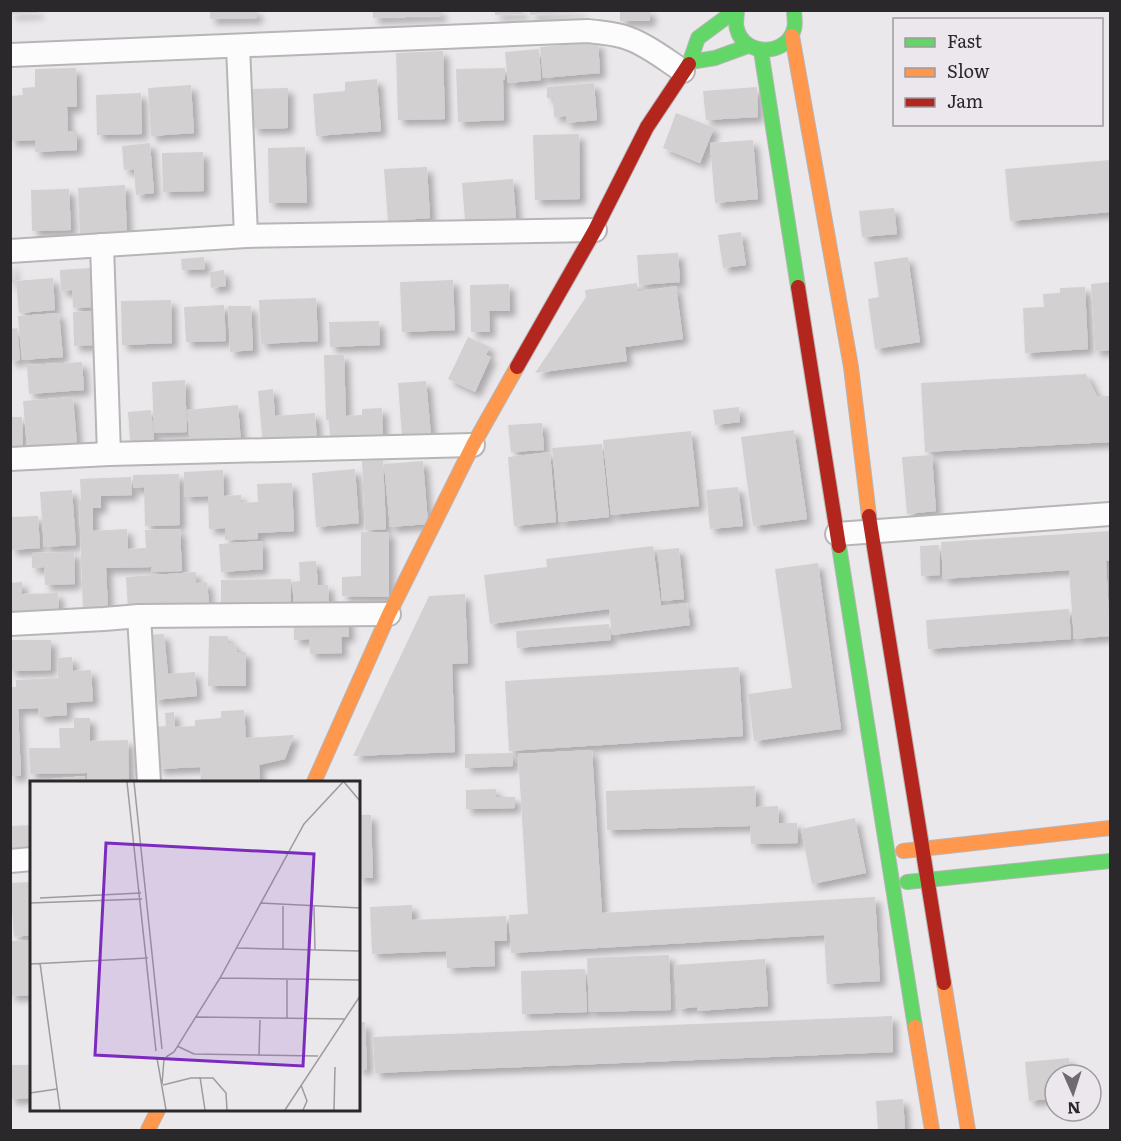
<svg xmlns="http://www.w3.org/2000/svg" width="1121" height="1141" font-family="Literata,serif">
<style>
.building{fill:#d3d0d1;filter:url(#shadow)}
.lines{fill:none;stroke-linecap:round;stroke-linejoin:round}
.street-casing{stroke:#b7b5b7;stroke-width:26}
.fast-casing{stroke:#b7b5b7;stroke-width:16}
.slow-casing{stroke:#b7b5b7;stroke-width:16}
.jam-casing{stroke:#b7b5b7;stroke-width:16}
.street{stroke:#fcfcfc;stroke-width:22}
.fast{stroke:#63d668;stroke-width:14}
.slow{stroke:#ff974d;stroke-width:14}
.jam{stroke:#b3261e;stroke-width:14}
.inset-road{fill:none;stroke:#9e9b9e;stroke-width:1.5}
.view{fill:#7b2cbf;fill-opacity:0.15;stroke:#7b2cbf;stroke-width:3}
.inset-edge{fill:none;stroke:#2a282a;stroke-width:3}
</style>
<defs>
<filter id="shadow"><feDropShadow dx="5.5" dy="5.5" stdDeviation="3" flood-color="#0004"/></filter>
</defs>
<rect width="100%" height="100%" fill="#ebe8eb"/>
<g class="building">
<path d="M10 10H38V13L10 14Z"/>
<path d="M210 10H257V18L210 19Z"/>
<path d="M373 10H441V16L373 18Z"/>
<path d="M495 10H523V14L495 15Z"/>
<path d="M530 10H581V12L530 15Z"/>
<rect x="620" y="10" width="30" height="11"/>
<path d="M598 42 600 73 543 78 540 47Z"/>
<path d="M539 49 541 80 508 83 505 52Z"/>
<path d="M443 51 445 119 398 120 396 53Z"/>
<path d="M76 68 77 107H67L68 131H77V150L35 152V140L10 141V96L23 95 22 88 35 87V69Z"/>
<path d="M505 68V79L503 80 504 120 458 122 456 69Z"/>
<path d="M377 79 381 131 316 136 313 94 345 91V82Z"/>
<path d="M594 83 597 120 566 123V116L554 117 553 98H547V87Z"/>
<path d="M191 85 194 133 151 136 148 88Z"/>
<path d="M757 87 758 117 706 120 703 91Z"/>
<path d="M288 88V128L253 129V89Z"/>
<path d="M141 93 142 134 97 135 96 95Z"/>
<path d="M676 113 714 128 700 163 663 148Z"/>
<path d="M579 134 580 199 535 200 533 135Z"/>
<path d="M753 140 758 199 715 203 710 143Z"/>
<path d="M150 143 154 193 136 195 134 169 124 170 122 146Z"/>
<path d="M305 147 307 203H269L268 148Z"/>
<path d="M203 152 204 191 163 192 162 153Z"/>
<path d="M1110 160V212L1010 221 1005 169Z"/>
<path d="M427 167 430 218 388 221 384 169Z"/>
<path d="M513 179 516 218 465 221 462 183Z"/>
<path d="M125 185 127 235 80 237 78 188Z"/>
<path d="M69 189 71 230 32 231 31 190Z"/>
<path d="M894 208 897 234 862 237 859 211Z"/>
<path d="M741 232 746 265 723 268 718 235Z"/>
<path d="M678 253 680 282 639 285 637 255Z"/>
<path d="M204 257 205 269 182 270 181 259Z"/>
<path d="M908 257 920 342 875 349 868 299 879 297 874 262Z"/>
<path d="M10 264H12L14 283H10Z"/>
<path d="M90 268 92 307 73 308 72 290 61 291 60 270Z"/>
<path d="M224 270 226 286 211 288 210 272Z"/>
<path d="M53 278 55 310 19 313 16 281Z"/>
<path d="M453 280 455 330 402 332 400 282Z"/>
<path d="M1110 282V350L1095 351 1091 284Z"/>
<path d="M637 283 638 292 676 286 683 339 625 347 627 361 535 373 586 297 585 290Z"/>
<path d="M509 284 510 311H489L490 332H471L470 285Z"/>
<path d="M1085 287 1088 349 1025 353 1023 308 1044 307 1043 294 1060 293V288Z"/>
<path d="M316 298 318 341 261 344 259 300Z"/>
<path d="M171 300 172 343 122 345 121 301Z"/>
<path d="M224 305 226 341 186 342 184 307Z"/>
<path d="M228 306H251L253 350 230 352Z"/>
<path d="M92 311 94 345 74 346 73 312Z"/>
<path d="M59 313 63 357 22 360 18 316Z"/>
<path d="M379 321 380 345 330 347 329 322Z"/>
<path d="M17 328 20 360 10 361V329Z"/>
<path d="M468 337 490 347 486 355 491 357 475 392 448 379Z"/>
<path d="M324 355H344L346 416 362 415V409L382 408 383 438 330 439 329 420H326Z"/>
<path d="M82 362 84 390 29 394 27 365Z"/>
<path d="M1086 374 1097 396H1110V442L925 452 921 383Z"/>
<path d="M185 380 187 432 154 433 152 382Z"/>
<path d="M426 381 431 435 402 437 398 383Z"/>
<path d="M273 389 275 416 315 413 317 440 263 445 258 391Z"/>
<path d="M73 397 77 444 27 448 23 401Z"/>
<path d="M238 405 241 443 190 448 187 410Z"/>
<path d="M739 407 740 422 715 425 713 410Z"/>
<path d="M151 410 155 450 131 452 128 412Z"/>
<path d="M10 417H22L23 454 10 455Z"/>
<path d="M542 423 544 450 511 452 508 425Z"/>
<path d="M794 430 807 519 753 526 741 437Z"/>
<path d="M691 431 699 506 611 515 603 440Z"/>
<path d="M602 444 609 517 559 522 552 448Z"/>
<path d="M550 452 556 522 514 526 508 457Z"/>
<path d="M932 455 936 511 907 514 902 457Z"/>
<path d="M383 460 386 529 365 530 362 461Z"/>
<path d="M423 461 428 524 390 527 384 464Z"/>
<path d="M355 469 359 523 316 527 312 473Z"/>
<path d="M223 470 224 496 241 495V503L258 502 257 484 292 483 294 531 258 533V539L225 540V528L209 529 208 496 184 497V472Z"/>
<path d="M179 474 180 525 145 526 144 487 133 488V475Z"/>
<path d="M131 477 132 495 101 496V508H93V531L127 529 128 549 146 548 145 530 180 529 182 571 152 572 151 567 106 568 108 609 83 610 79 500 81 499 80 479Z"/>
<path d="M738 487 743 526 710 529 706 490Z"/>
<path d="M72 490 76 545 44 547 40 492Z"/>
<path d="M38 516 40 548 11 550 10 517Z"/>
<path d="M1110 531V561H1106L1110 636 1074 639 1069 570 943 579 941 542Z"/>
<path d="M361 532H389V597L342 596V577L361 576Z"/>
<path d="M262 541 263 569 221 572 219 544Z"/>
<path d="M939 545 940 575 921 576 920 546Z"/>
<path d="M653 546 661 606 687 603 690 625 612 635 609 609 490 624 484 575 547 567 546 559Z"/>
<path d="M679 548 684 599 662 601 658 550Z"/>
<path d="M74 552 75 584 45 585 44 567 32 568V553Z"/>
<path d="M316 561 318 585H328L329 603 294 606 292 582 300 581 299 562Z"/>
<path d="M818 563 841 729 754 741 748 694 792 688 775 569Z"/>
<path d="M196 572V583L207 582 209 603 128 610 126 577Z"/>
<path d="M291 579V605L221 607V580Z"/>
<path d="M22 582V594L58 593 59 613 10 615V583Z"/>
<path d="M465 594 468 663 452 664 455 752 353 756 429 596Z"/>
<path d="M1069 609 1071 639 928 649 926 620Z"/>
<path d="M348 616 349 637H341L342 653 310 654 309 639 294 640V619Z"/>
<path d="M609 624 611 640 517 648 516 631Z"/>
<path d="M164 634 168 674 195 672 197 696 154 700 148 635Z"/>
<path d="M209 636H228V643H234L237 652H246V686H208Z"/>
<path d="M10 640H51V670L10 671Z"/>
<path d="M72 657 73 671 91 670 93 701 66 703 67 715 39 717 38 708 18 709 21 776H10V687H16V680L58 678 57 658Z"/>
<path d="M739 667 743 736 509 751 505 681Z"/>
<path d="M244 710 246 738 294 735 285 759 259 765 260 782H201L200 767 158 769 155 727 166 726 165 713 174 712 175 727 195 726V720L221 718V711Z"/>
<path d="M74 718H90V741L128 740 129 782H87V773L30 774 29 748H60L59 728H74Z"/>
<path d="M592 750 602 913 875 897 880 981 827 984 824 935 511 953 509 915 528 914 518 754Z"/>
<path d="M513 753V766L465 768V754Z"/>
<path d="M85 776V782H32V797H30L28 781Z"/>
<path d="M755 786 756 807 778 806 779 823H797L798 843 751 844 750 826 607 830 606 791Z"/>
<path d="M496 789V797H515V808L466 809V790Z"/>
<path d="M358 815H371L373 878H358Z"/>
<path d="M855 818 866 873 812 884 801 829Z"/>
<path d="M32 825V849L10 850V826Z"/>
<path d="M32 882V935L14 937 10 883Z"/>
<path d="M412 905V920L506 916 507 941H494L495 966 447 968 446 951 372 954 370 907Z"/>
<path d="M32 940V995L10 996V941Z"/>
<path d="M669 955 671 1010 589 1012 587 958Z"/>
<path d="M765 959 768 1006 697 1011V1007L677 1009 674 965Z"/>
<path d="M585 969 587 1012 522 1014 521 971Z"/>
<path d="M892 1016 893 1052 375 1073 373 1037Z"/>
<path d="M365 1022 367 1069 358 1070V1023Z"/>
<path d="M1069 1058 1071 1075H1055V1098L1029 1101 1025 1062Z"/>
<path d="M10 1065H32V1098L10 1099Z"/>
<path d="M903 1099 905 1130H878L876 1101Z"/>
</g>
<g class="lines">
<defs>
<g id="street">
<path d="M238 46 246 236"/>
<path d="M10 55 588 31C602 33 617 33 630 39 649 46 666 60 683 71"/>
<path d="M102 245 109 454"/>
<path d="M10 251 246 236 595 230"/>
<path d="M10 459 109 454 473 445"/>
<path d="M837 534 1110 514"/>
<path d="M139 616 149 782"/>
<path d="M10 624 104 619 139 616 389 614"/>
<path d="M10 861 32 859"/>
</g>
<g id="fast">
<path d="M737 10C737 16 735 24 737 29 744 57 787 56 794 29 796 23 794 16 794 10"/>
<path d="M761 51 798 287"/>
<path d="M690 62 715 58 748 46"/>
<path d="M689 64 698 38 736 10"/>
<path d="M839 546 915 1027"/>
<path d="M907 882 1110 861"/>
</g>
<g id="slow">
<path d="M792 36 851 367 869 516"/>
<path d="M314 782 389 614 473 445 517 367"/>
<path d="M903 851 1110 828"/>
<path d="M944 983 968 1130"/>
<path d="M915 1027 932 1130"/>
<path d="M148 1130 158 1110"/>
</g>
<g id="jam">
<path d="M798 287 839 546"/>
<path d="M517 367 595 230 647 127 689 64"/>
<path d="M869 516 944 983"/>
</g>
</defs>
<use href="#street" class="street-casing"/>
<use href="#fast" class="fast-casing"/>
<use href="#slow" class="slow-casing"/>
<use href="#jam" class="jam-casing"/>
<use href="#street" class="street"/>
<use href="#fast" class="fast"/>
<use href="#slow" class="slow"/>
<use href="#jam" class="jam"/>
</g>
<g transform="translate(30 781)">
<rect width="330" height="330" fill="#ebe8eb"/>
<path class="inset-road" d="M97 1 126 270M104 1 132 268M314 1 330 20M10 117 111 112M0 122 112 118M230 122 330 127M253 125V169M284 125 285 169M207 167 330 170M10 182 30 329M0 183 118 177M190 197 330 199M165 236 315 238M257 238V199M147 265 164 273 288 275M229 274 230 239M136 276 144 271 190 197 274 43 313 1M127 277 136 329M170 296 175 329M132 303 134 278M133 304 161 297H183L196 312 197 329M271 304 277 320 273 329M0 312 27 308M255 329 330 215M304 329 305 286"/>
<path class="view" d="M76 62 284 73 273 285 65 274Z"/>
<rect width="330" height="330" class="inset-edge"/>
</g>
<rect width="1121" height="1141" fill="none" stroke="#2a282a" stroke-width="24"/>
<rect x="893" y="18" width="210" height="108" fill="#ece7ec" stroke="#9e9b9e" stroke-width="1.5"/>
<rect x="905" y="38" width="30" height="9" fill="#63d668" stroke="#9e9b9e" stroke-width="1.5"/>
<text x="947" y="48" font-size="18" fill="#2a282a">Fast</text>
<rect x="905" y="68" width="30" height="9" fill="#ff974d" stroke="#9e9b9e" stroke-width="1.5"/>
<text x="947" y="78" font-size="18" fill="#2a282a">Slow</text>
<rect x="905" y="98" width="30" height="9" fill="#b3261e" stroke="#9e9b9e" stroke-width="1.5"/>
<text x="947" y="108" font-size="18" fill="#2a282a">Jam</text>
<g transform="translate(1073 1093) rotate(177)"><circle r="28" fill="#ece7ec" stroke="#9e9b9e" stroke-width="1.5"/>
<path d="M0-4.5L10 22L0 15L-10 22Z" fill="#6e6b6e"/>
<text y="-9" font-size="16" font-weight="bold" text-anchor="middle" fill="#2a282a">N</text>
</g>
</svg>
